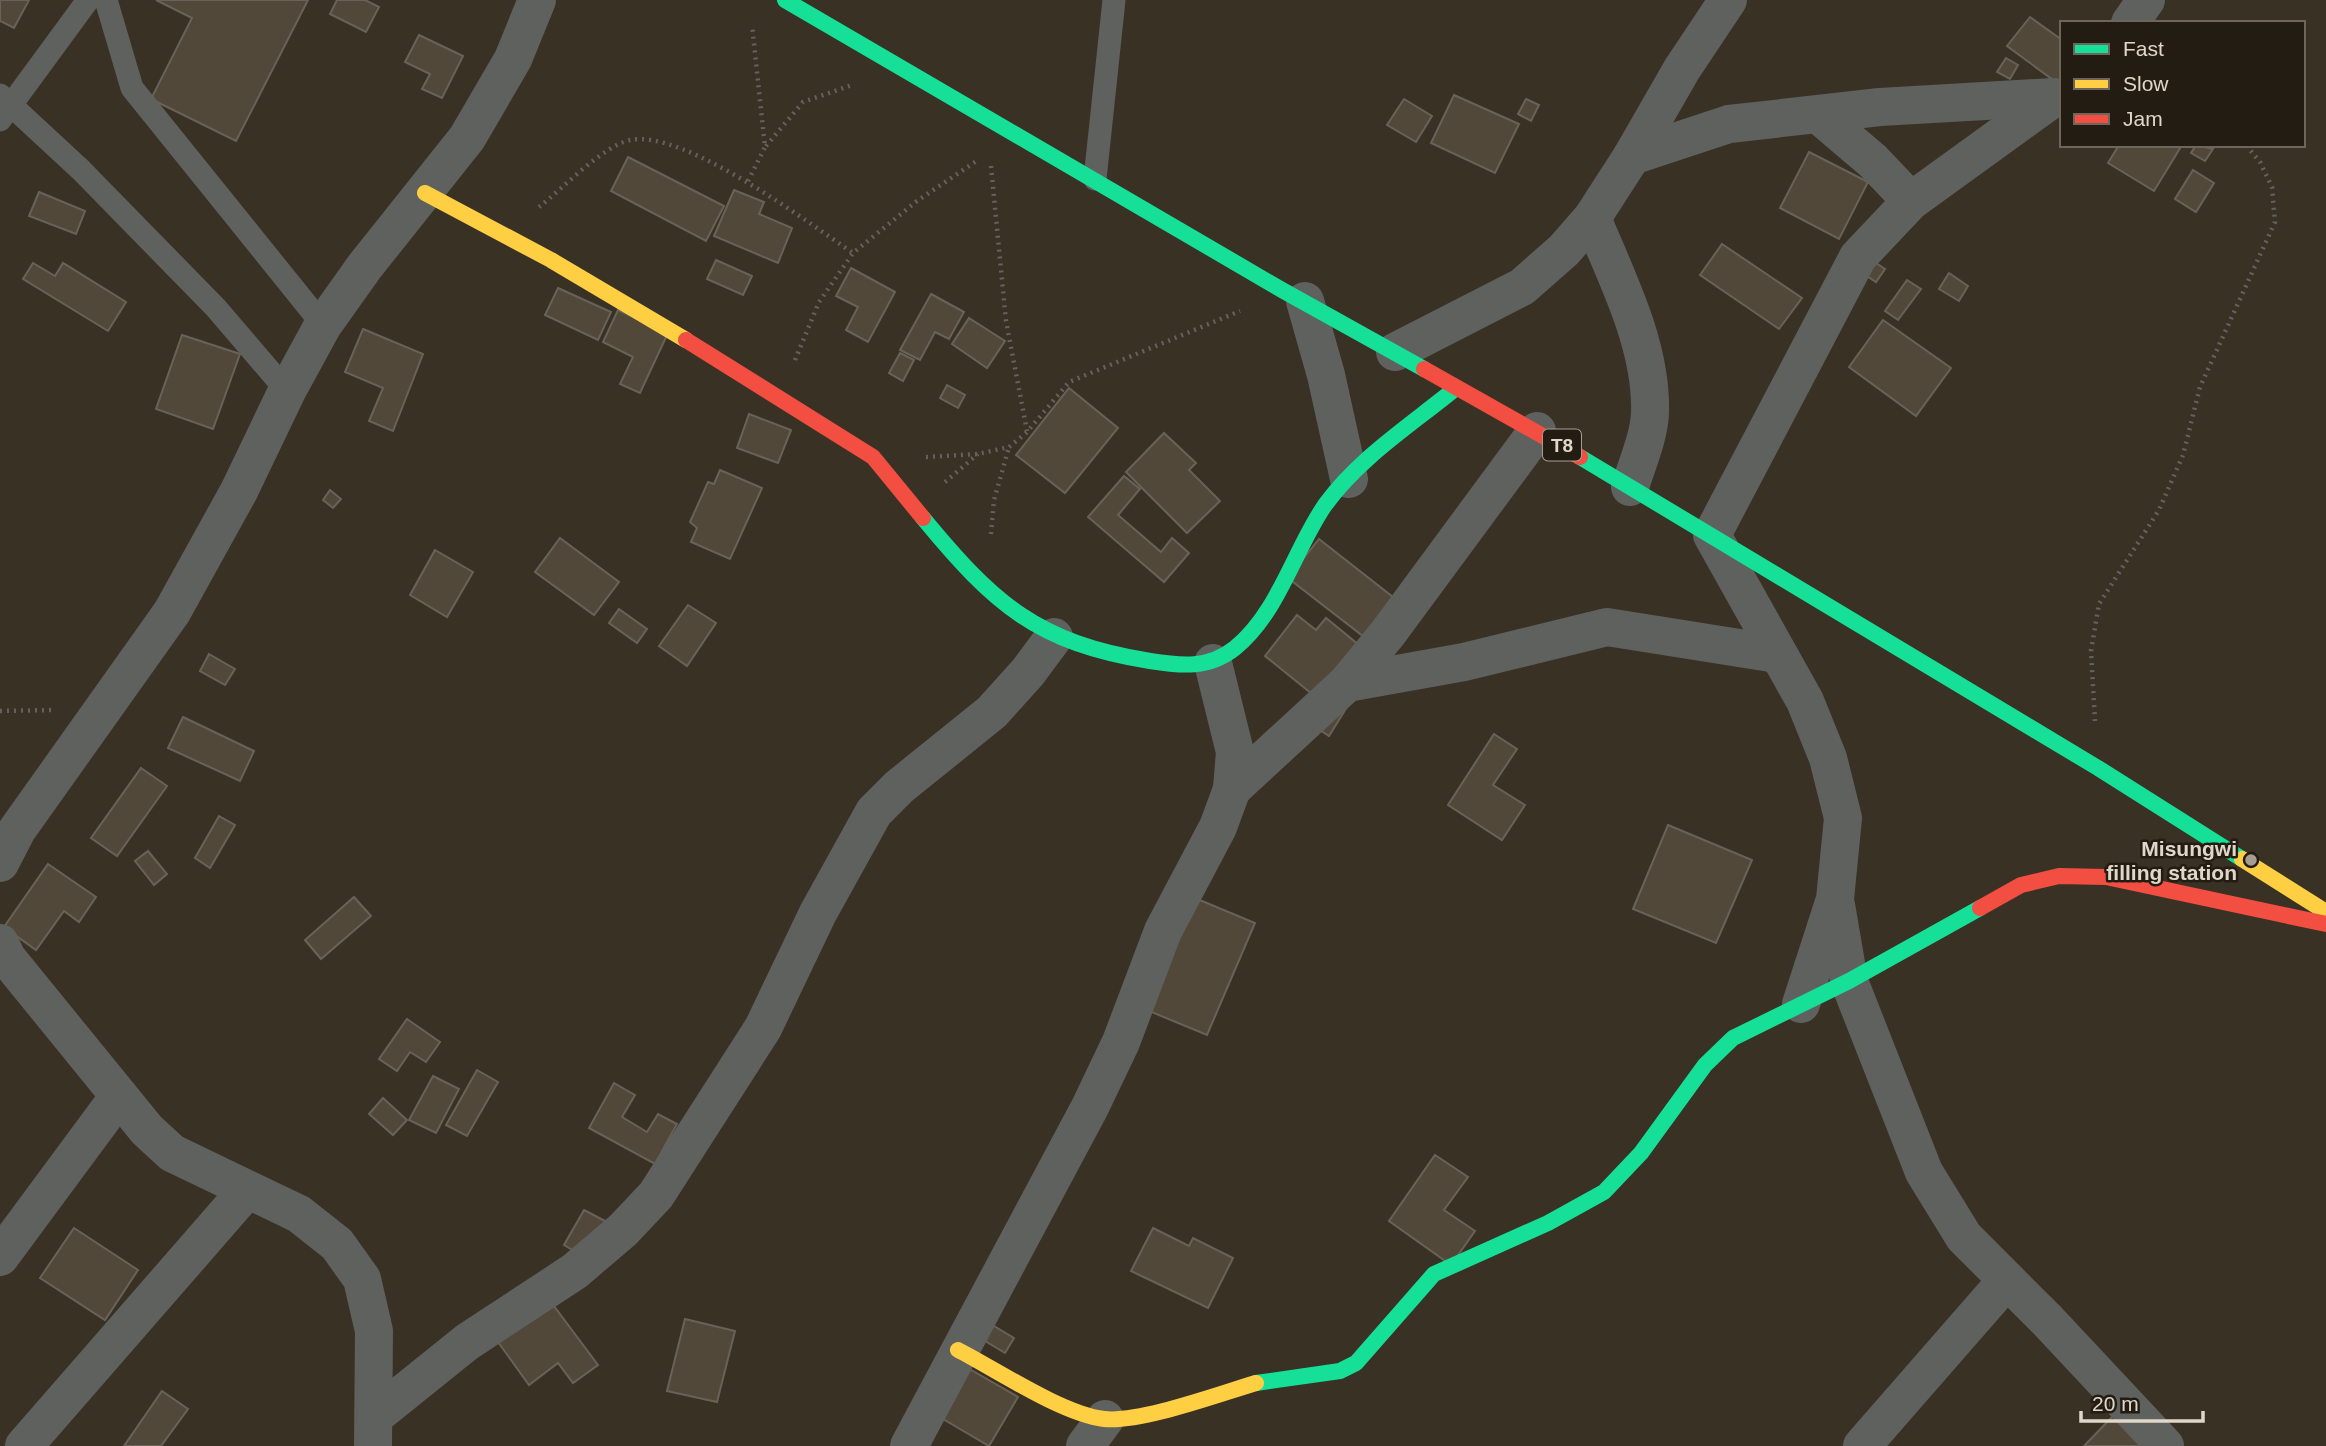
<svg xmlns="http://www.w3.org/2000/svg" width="2326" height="1446" font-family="Arial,sans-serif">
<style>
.building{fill:#524839;stroke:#696258;stroke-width:2}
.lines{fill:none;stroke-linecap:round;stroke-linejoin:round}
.path{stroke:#63625e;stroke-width:4.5;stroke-dasharray:2 5;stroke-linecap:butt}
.lane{stroke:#5f615f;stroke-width:23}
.street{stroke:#5f615f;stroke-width:38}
.fast{stroke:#16e098;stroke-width:16}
.slow{stroke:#ffcf43;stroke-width:16}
.jam{stroke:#f24e42;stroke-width:16}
.poi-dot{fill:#a69c90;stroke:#231c12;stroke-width:2.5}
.labels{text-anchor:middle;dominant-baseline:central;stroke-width:5;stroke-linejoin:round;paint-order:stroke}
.shield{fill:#231c12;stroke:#a79e92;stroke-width:2}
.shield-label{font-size:19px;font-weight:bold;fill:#e0d6c9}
.poi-label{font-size:21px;font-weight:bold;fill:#e0d6c9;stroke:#231c12;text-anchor:end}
</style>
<rect width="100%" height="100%" fill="#3a3125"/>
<g class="building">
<path d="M0 0H29L14 28 0 21Z"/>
<path d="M156 0H308L236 141 151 99 192 18Z"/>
<path d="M337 0H365L379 7 366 32 330 14Z"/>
<path d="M2030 17 2062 40 2060 85 2007 46Z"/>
<path d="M419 35 463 56 442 98 422 89 430 74 405 62Z"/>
<path d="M2006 58 2018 65 2010 79 1997 72Z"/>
<path d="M1454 95 1519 124 1495 173 1431 143Z"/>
<path d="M1404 99 1432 116 1416 142 1387 125Z"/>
<path d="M1526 99 1539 105 1531 121 1518 114Z"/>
<path d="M2119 145H2182L2154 191 2108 163Z"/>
<path d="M2196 145 2213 149 2205 161 2191 153Z"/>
<path d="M1809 152 1868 182 1839 239 1780 208Z"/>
<path d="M628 157 724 206 706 241 611 191Z"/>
<path d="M2193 170 2214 183 2196 212 2175 199Z"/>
<path d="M734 190 764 202 759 214 792 228 778 263 714 236Z"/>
<path d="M39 192 85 211 76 234 29 216Z"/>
<path d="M1722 244 1802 298 1779 329 1700 275Z"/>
<path d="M1870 259 1885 269 1876 282 1861 272Z"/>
<path d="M716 260 752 276 743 295 707 279Z"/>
<path d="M33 263 55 276 63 263 126 302 108 331 23 279Z"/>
<path d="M851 268 895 292 868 342 846 330 858 307 836 296Z"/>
<path d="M1949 273 1968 286 1959 301 1939 289Z"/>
<path d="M1907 280 1921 289 1898 320 1885 311Z"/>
<path d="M558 288 611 312 598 340 545 315Z"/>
<path d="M931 294 964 312 949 339 935 332 920 360 900 350Z"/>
<path d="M618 310 668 333 640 393 620 384 633 357 603 342Z"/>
<path d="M969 318 1005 341 987 368 952 344Z"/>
<path d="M1883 320 1951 368 1916 416 1849 367Z"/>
<path d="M363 329 423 354 393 431 369 421 383 388 345 372Z"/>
<path d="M182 335 240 354 213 429 156 409Z"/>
<path d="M900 353 914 360 903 381 889 373Z"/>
<path d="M947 385 965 395 958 408 940 398Z"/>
<path d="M1069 388 1118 428 1065 493 1016 455Z"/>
<path d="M749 414 791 430 778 463 737 448Z"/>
<path d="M1164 433 1196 463 1189 470 1220 501 1187 533 1126 472Z"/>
<path d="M720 470 762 488 730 559 691 542 697 528 690 522 708 482 714 484Z"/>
<path d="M1124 476 1140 489 1118 515 1161 552 1172 538 1189 553 1164 582 1088 517Z"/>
<path d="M330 490 341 499 333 508 323 500Z"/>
<path d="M560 538 619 582 594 615 535 572Z"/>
<path d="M1319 539 1398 601 1368 640 1288 578Z"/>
<path d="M435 550 473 572 447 617 410 595Z"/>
<path d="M688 605 716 623 687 666 659 646Z"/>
<path d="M619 609 647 629 637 643 609 623Z"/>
<path d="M1297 615 1316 630 1326 618 1365 650 1322 702 1265 656Z"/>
<path d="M209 654 235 669 225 685 200 671Z"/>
<path d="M1347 707 1329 736 1314 726Z"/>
<path d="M183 717 254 751 240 781 168 748Z"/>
<path d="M1494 734 1517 749 1493 785 1525 805 1502 840 1448 805Z"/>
<path d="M141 768 167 786 117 856 91 838Z"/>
<path d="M219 816 235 825 210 868 195 858Z"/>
<path d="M1668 825 1752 860 1716 943 1633 909Z"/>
<path d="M148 851 167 874 154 885 135 861Z"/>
<path d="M48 864 96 897 79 922 64 911 36 950 4 927Z"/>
<path d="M1190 896 1255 923 1207 1035 1142 1008Z"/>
<path d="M354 897 371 916 321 959 305 940Z"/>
<path d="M407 1019 440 1042 426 1062 410 1052 397 1071 379 1059Z"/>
<path d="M477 1070 498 1082 467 1136 446 1125Z"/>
<path d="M433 1076 459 1089 436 1133 409 1120Z"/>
<path d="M614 1083 635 1095 622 1117 647 1132 658 1114 677 1124 655 1164 589 1128Z"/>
<path d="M383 1098 407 1120 393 1135 369 1114Z"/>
<path d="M1435 1155 1468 1177 1444 1210 1475 1231 1451 1265 1389 1221Z"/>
<path d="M584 1210 605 1221 584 1257 564 1245Z"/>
<path d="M74 1228 138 1270 105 1320 40 1278Z"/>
<path d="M1153 1228 1189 1246 1193 1238 1233 1258 1208 1308 1131 1271Z"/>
<path d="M551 1302 598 1365 573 1383 558 1363 529 1385 498 1342Z"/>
<path d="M685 1319 735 1331 717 1402 667 1391Z"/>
<path d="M984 1320 1014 1338 1005 1353 975 1335Z"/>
<path d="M959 1363 1018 1397 989 1446 931 1412Z"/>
<path d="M162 1391 188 1409 161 1446H124Z"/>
<path d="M2114 1415 2146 1446H2084Z"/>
</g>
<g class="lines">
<g class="path">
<path d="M766 146 803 102 852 85"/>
<path d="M991 166 1006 321 1027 431"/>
<path d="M748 181 765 147 752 25"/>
<path d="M539 207C562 189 603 146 630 140 684 129 807 222 853 253"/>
<path d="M795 360 819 302 853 253 917 201 978 160"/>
<path d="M926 457 978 454 1009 447 1027 432 1069 382 1240 311"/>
<path d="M945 482 978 454"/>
<path d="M991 534 994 500 1009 447"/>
<path d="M0 711 53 710"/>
<path d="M2095 721 2091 651 2099 604 2159 510 2183 455 2200 387 2275 222 2272 187 2260 162 2246 145"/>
</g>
<g class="lane">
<path d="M106 0 132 88 323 325"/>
<path d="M0 95 81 170 216 308 287 391"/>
<path d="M0 120 88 0"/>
<path d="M1095 179 1114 0"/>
</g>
<g class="street">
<path d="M2130 23 2146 0"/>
<path d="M1820 116 1873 161 1911 201"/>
<path d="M1632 156 1729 124 1880 107 2054 97"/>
<path d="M1592 218C1617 279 1652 345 1650 413 1649 437 1637 464 1630 487"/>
<path d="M1305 301 1326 375 1349 479"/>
<path d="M1395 352 1522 287 1564 250 1592 218 1632 156 1682 69 1728 0"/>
<path d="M1347 683 1464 662 1607 627 1777 654"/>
<path d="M1232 789 1347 683 1388 633 1537 431"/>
<path d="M0 863 17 830 172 612 239 491 287 391 323 325 365 266 467 138 513 59 537 0"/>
<path d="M1836 905 1849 981 1924 1172 1964 1237 2047 1320 2165 1446"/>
<path d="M0 943 7 958 147 1130 172 1153 299 1214 337 1244 362 1279 374 1331 373 1446"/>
<path d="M1801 1004 1835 899 1843 818 1828 758 1805 701 1712 535 1858 257 1911 201 2052 99"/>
<path d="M0 1257 119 1096"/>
<path d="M375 1416 467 1342 575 1271 623 1230 656 1195 763 1028 818 913 874 812 899 787 992 712 1028 672 1054 637"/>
<path d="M24 1446 247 1190"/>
<path d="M909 1446 1090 1107 1121 1042 1163 931 1218 827 1232 789 1235 752 1213 663"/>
<path d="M1085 1446 1105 1419"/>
<path d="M1862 1446 2006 1281"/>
</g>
<g class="fast">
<path d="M785 0 1282 290 1424 369"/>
<path d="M1580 457 2098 768 2242 859"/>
<path d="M923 518C994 604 1037 643 1150 661 1181 666 1209 669 1235 648 1279 612 1294 550 1325 505 1359 458 1412 424 1456 388"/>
<path d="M1256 1383 1340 1371 1356 1363 1434 1274 1548 1223 1604 1192 1641 1153 1705 1065 1733 1038 1849 981 1980 908"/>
</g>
<g class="slow">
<path d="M425 193 551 260 686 340"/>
<path d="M2242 859 2326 912"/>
<path d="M958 1350C997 1370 1062 1414 1104 1419 1140 1423 1219 1394 1256 1383"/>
</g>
<g class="jam">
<path d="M686 340 873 457 923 518"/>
<path d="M1424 369 1580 457"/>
<path d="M1980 908 2021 885 2059 876 2106 877 2326 924"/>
</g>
</g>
<circle class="poi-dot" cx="2251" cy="860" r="7"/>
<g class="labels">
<rect class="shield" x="1543" y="429.5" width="38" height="31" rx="5"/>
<g class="shield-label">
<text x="1562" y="445">T8</text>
</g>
<g class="poi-label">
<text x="2237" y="848">Misungwi<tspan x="2237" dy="24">filling station</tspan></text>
</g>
</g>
<rect x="2060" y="21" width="245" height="126" fill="#231c12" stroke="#6f665b" stroke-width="2"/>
<rect x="2074" y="44" width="35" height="10" fill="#16e098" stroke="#6f665b" stroke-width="2"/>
<text x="2123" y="56" font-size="21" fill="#e0d6c9">Fast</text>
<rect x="2074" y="79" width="35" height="10" fill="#ffcf43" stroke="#6f665b" stroke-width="2"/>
<text x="2123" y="91" font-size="21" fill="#e0d6c9">Slow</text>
<rect x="2074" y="114" width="35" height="10" fill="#f24e42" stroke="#6f665b" stroke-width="2"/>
<text x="2123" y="126" font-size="21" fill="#e0d6c9">Jam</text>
<path d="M2081 1411v10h122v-10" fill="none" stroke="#e0d6c9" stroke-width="3.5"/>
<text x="2092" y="1411" font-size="21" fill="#e0d6c9" stroke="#231c12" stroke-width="5" paint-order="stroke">20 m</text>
</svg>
